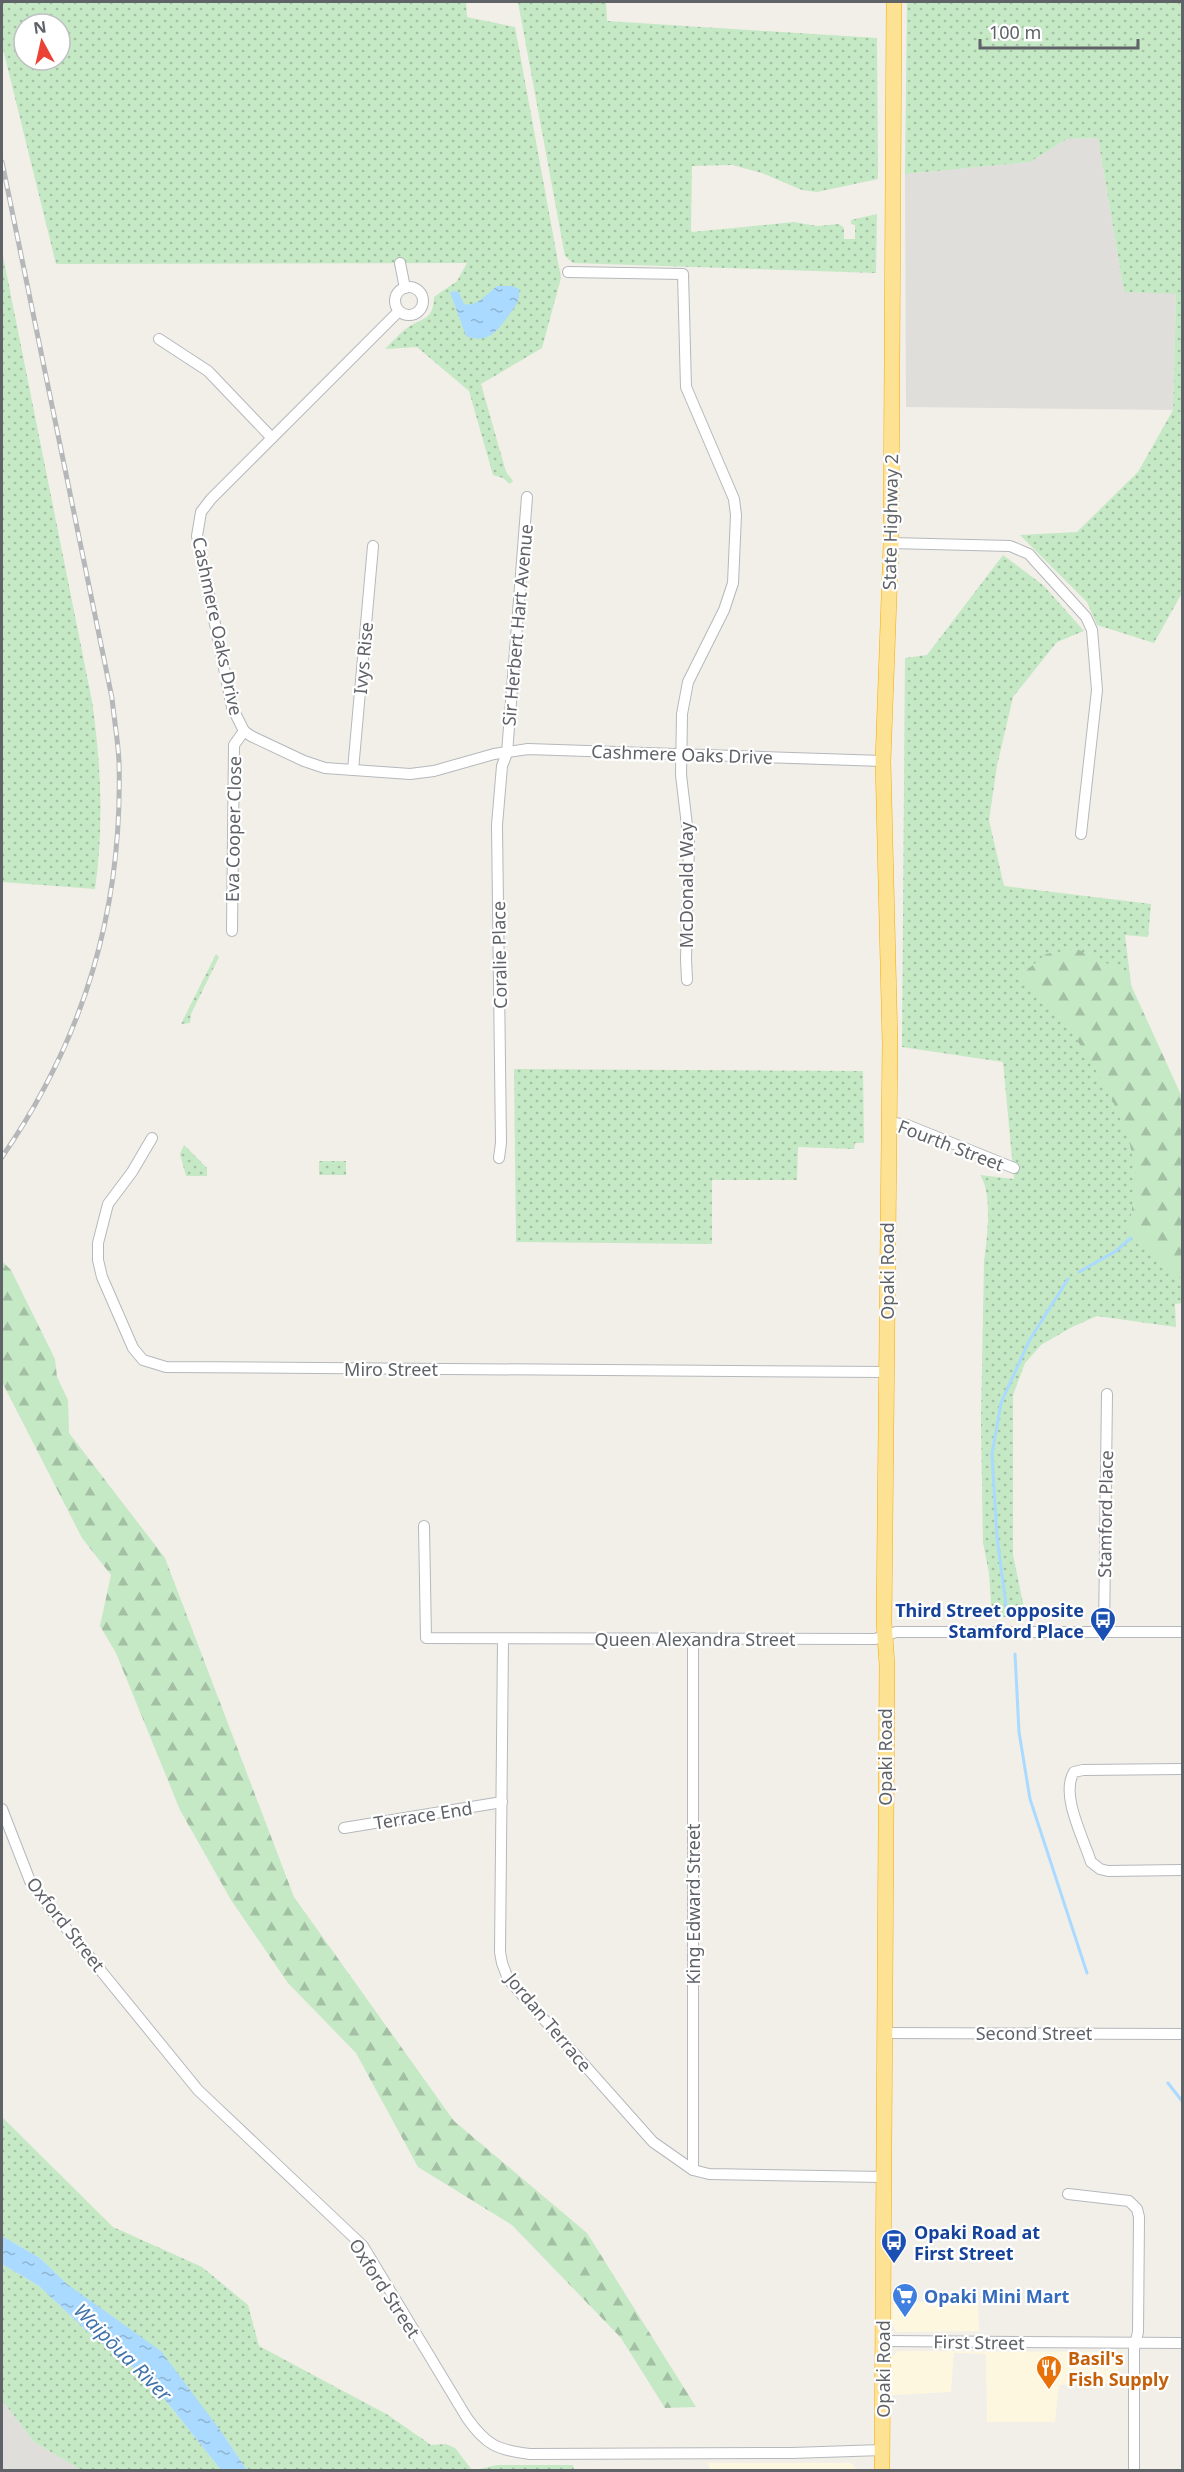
<svg xmlns="http://www.w3.org/2000/svg" width="1184" height="2472" font-family="'Noto Sans',sans-serif">
<style>
.commercial{fill:#fef7e0}
.industrial{fill:#e0deda}
.green{fill:url(#green-dots);fill-rule:evenodd}
.forest{fill:url(#forest-firs)}
.water{fill:url(#water-ripples)}
.lines{fill:none;stroke-linecap:round;stroke-linejoin:round}
.stream{stroke:#aadaff;stroke-width:3}
.minor-casing{stroke:#b5b8bc;stroke-width:12}
.highway-casing{stroke:#f9ab00;stroke-width:16}
.minor{stroke:#fff;stroke-width:10}
.highway{stroke:#fde293;stroke-width:15}
.rail-casing{stroke:#b6b7b8;stroke-width:5}
.rail{stroke:#fff;stroke-width:3;stroke-dasharray:9;stroke-linecap:butt}
.labels{text-anchor:middle;dominant-baseline:central;stroke-width:4.5;stroke-linejoin:round;paint-order:stroke}
.street-label{font-size:18px;fill:#5f6368;stroke:#fff}
.transit-label{font-size:18px;font-weight:bold;fill:#164399;stroke:#fff;text-anchor:end}
.shop-label{font-size:18px;font-weight:bold;fill:#366cbe;stroke:#fff;text-anchor:start}
.food-label{font-size:18px;font-weight:bold;fill:#c56008;stroke:#fff;text-anchor:start}
.water-label{font-size:20px;font-style:italic;fill:#4174aa;stroke:#fff}
</style>
<defs>
<pattern id="green-dots" width="8" height="8" patternUnits="userSpaceOnUse" patternTransform="scale(1.5)"><rect width="8" height="8" fill="#c5e8c5"/><path d="M2 2h.1M6 6h.1" fill="none" stroke="#a3c0a4" stroke-width="1.8" stroke-linecap="round"/></pattern>
<pattern id="forest-firs" width="22" height="20" patternUnits="userSpaceOnUse" patternTransform="scale(1.5)"><rect width="22" height="20" fill="#c5e8c5"/><path d="M5 1l3.5 6h-7zM16 11l3.5 6h-7z" fill="#a3c0a4"/></pattern>
<pattern id="water-ripples" width="26" height="14" patternUnits="userSpaceOnUse" patternTransform="scale(1.5)"><rect width="26" height="14" fill="#aadaff"/><path d="M2 4q2-2 4 0t4 0M15 11q2-2 4 0t4 0" fill="none" stroke="#8eb4d2"/></pattern>
</defs>
<rect width="100%" height="100%" fill="#f1efe8"/>
<g class="commercial">
<path d="M978 2301 979 2331 897 2332 892 2324 893 2302Z"/>
<path d="M898 2351 1118 2352V2382L1059 2385 1055 2422H987L986 2354 954 2353 951 2392 891 2395 892 2357Z"/>
<path d="M708 2463H851L857 2470H710Z"/>
</g>
<g class="industrial">
<path d="M1098 138 1124 292 1176 293 1173 410 906 407 905 174 1030 162 1067 139Z"/>
<path d="M2 2400 34 2442 81 2470H2Z"/>
</g>
<g class="green">
<path d="M2 2H466L467 17 515 27 561 278 542 348 481 384 506 472 513 481 510 484 503 478 493 475 469 391 417 347 385 349C392 342 399 334 407 328 423 317 433 321 434 297L457 281 467 263 56 264 2 45ZM24 24H60V60H24Z"/>
<path d="M518 2H606L607 21 877 38 878 179 817 192 802 190 762 173 732 165 692 166 691 230 692 232 794 222 817 226 839 224 844 228V239H855V225L851 224V220L877 214 876 273 573 263 565 256Z"/>
<path d="M907 2H1182V593L1154 643 1097 625 1087 602 1020 535 1077 532 1138 472 1173 410 1176 294 1124 292 1098 138 1067 139 1030 162 905 174Z"/>
<path d="M2 251 92 701C101 764 104 826 95 889L2 882Z"/>
<path d="M1003 555 1044 586 1084 631 1057 642 1013 697 997 766 989 820 1004 886 1151 904 1148 937 1125 935 1134 1008 1182 1130V1303L1175 1304 1176 1327 1097 1316 1072 1327 1041 1345 1025 1363 1013 1395V1555L1026 1617H992L989 1573 983 1543 981 1421 984 1261C987 1240 993 1193 980 1175L1014 1179 1003 1062 902 1047 905 658 927 655Z"/>
<path d="M216 954 219 957 191 1014 190 1023 181 1024Z"/>
<path d="M514 1069 863 1071 864 1143H855L854 1149 798 1147 797 1180H712V1244L516 1242Z"/>
<path d="M184 1145 207 1168V1176H186L180 1154Z"/>
<rect x="319" y="1161" width="27" height="14"/>
<path d="M2 2117 113 2227 202 2267 248 2305 259 2346 388 2415 431 2445 446 2444 455 2448 472 2470H247L223 2434 40 2258 2 2236Z"/>
<path d="M2 2264 39 2286 88 2332 151 2382 221 2470H81L34 2442 2 2400Z"/>
<path d="M497 2465H573L574 2470H475Z"/>
</g>
<g class="forest">
<path d="M1077 949 1125 972 1182 1097V1280L1124 1225 1131 1216 1136 1175 1129 1140 1109 1092 1069 1027 1020 976 1046 954Z"/>
<path d="M2 1261 11 1270 55 1359 57 1377 68 1400 69 1433 165 1558 294 1897 454 2121 587 2233 696 2407 665 2408 621 2338 512 2225 418 2167 356 2053 288 1983 231 1900 180 1810 116 1653 100 1626 111 1575 82 1538 2 1382Z"/>
</g>
<g class="water">
<path d="M498 286H512L519 289C520 301 516 305 509 315 498 330 488 345 466 336L450 292 458 291 464 304C479 307 487 292 498 286Z"/>
<path d="M2 2236 40 2258 67 2284 161 2351 223 2434 247 2470H221L151 2382 88 2332 39 2286 2 2264Z"/>
</g>
<g class="lines">
<g class="stream">
<path d="M1079 1272 1116 1251 1131 1238"/>
<path d="M1007 1613 997 1537 992 1454 1001 1403 1029 1341 1068 1279"/>
<path d="M1015 1654 1019 1732 1030 1799 1087 1973"/>
<path d="M1168 2083 1182 2101"/>
</g>
<defs>
<g id="minor">
<path d="M400 263 405 288"/>
<path d="M568 272 683 274 686 387 734 499 736 515 733 583 724 610 688 682 682 714 681 775 689 842 686 959 687 980"/>
<circle cx="409" cy="301" r="14"/>
<path d="M399 311 211 499 201 512 197 536 232 707 244 731 251 736 304 761 325 768 410 774 434 771 494 754 528 749 883 761"/>
<path d="M159 339 208 371 272 438"/>
<path d="M891 543 1010 546 1029 554 1036 562 1086 617 1092 630 1097 690 1081 834"/>
<path d="M353 770 373 546"/>
<path d="M232 931 234 745 244 731"/>
<path d="M888 1122 907 1125 1014 1168"/>
<path d="M152 1138 132 1172 108 1204 98 1243V1260L102 1277 133 1348 143 1360 166 1367 887 1372"/>
<path d="M499 1158 501 1143 497 825 502 766 507 753 527 497"/>
<path d="M424 1526 426 1638 875 1639 896 1632H1182"/>
<path d="M1104 1633 1107 1394"/>
<path d="M503 1640 500 1952 502 1963 508 1979 653 2142 693 2170 709 2174 883 2177"/>
<path d="M1182 1769 1083 1770 1074 1772C1060 1794 1083 1837 1091 1862L1100 1869 1108 1871 1182 1870"/>
<path d="M2 1809 30 1881 49 1907 198 2090 363 2246 467 2418C486 2445 497 2450 530 2454L792 2453 882 2450"/>
<path d="M344 1828 502 1802"/>
<path d="M885 2033 1182 2034"/>
<path d="M693 2170V1638"/>
<path d="M1068 2194 1129 2201 1137 2209 1139 2217 1138 2332 1134 2349V2470"/>
<path d="M883 2341 1182 2343"/>
</g>
<path id="highway" d="M882 2470 887 1665 884 1622 890 1043 883 761 891 543 894 2"/>
</defs>
<use href="#minor" class="minor-casing"/>
<use href="#highway" class="highway-casing"/>
<use href="#minor" class="minor"/>
<use href="#highway" class="highway"/>
<defs>
<path id="rail" d="M2 162 112 698C114 719 118 740 119 762 123 908 85 1037 2 1157"/>
</defs>
<use href="#rail" class="rail-casing"/>
<use href="#rail" class="rail"/>
</g>
<defs>
<symbol id="bus-pin" viewBox="-11 -11 22 30"><path d="M0 17L-7.5 6A9.5 9.5 0 1 1 7.5 6Z" fill="#1a4fb4" stroke="#fff"/><path d="M-5-6H5V4H4V6H2V4H-2V6H-4V4H-5ZM-3.5-4V0h7V-4ZM-3.5 1.2v1.5H-2V1.2ZM2 1.2v1.5H3.5V1.2Z" fill="#fff"/></symbol>
<symbol id="supermarket-pin" viewBox="-11 -11 22 30"><path d="M0 17L-7.5 6A9.5 9.5 0 1 1 7.5 6Z" fill="#3f7fe0" stroke="#fff"/><path d="M-6-5.5h2.5l.6 2H6L4.5 2H-2.5L-4.4-4H-6ZM-1.5 3.2a1.3 1.3 0 1 0 .1 0ZM3 3.2a1.3 1.3 0 1 0 .1 0Z" fill="#fff"/></symbol>
<symbol id="restaurant-pin" viewBox="-11 -11 22 30"><path d="M0 17L-7.5 6A9.5 9.5 0 1 1 7.5 6Z" fill="#e8710a" stroke="#fff"/><path d="M-5-6h1v4h1v-4h1v4h1v-4h1v5L-1.5 .5V6h-2V.5L-5-1ZM5-6V6H3V1.5H1.5Q1.5-4 5-6Z" fill="#fff"/></symbol>
</defs>
<g fill-rule="evenodd">
<use href="#bus-pin" x="1088" y="1605" width="30" height="40"/>
<use href="#bus-pin" x="879" y="2227" width="30" height="40"/>
<use href="#supermarket-pin" x="890" y="2281" width="30" height="40"/>
<use href="#restaurant-pin" x="1034" y="2353" width="30" height="40"/>
</g>
<g class="labels">
<g class="street-label">
<text transform="translate(890 522) rotate(-89)">State Highway 2</text>
<text transform="translate(517 625) rotate(-85)">Sir Herbert Hart Avenue</text>
<text transform="translate(218 626) rotate(78)">Cashmere Oaks Drive</text>
<text transform="translate(363 658) rotate(-85)">Ivys Rise</text>
<text transform="translate(682 754) rotate(2)">Cashmere Oaks Drive</text>
<text transform="translate(233 829) rotate(-89)">Eva Cooper Close</text>
<text transform="translate(686 885) rotate(-90)">McDonald Way</text>
<text transform="translate(499 955) rotate(-91)">Coralie Place</text>
<text transform="translate(951 1145) rotate(21)">Fourth Street</text>
<text transform="translate(887 1271) rotate(-90)">Opaki Road</text>
<text x="391" y="1369">Miro Street</text>
<text transform="translate(1105 1514) rotate(-89)">Stamford Place</text>
<text x="695" y="1639">Queen Alexandra Street</text>
<text transform="translate(885 1757) rotate(-90)">Opaki Road</text>
<text transform="translate(423 1815) rotate(-9)">Terrace End</text>
<text transform="translate(693 1904) rotate(-90)">King Edward Street</text>
<text transform="translate(66 1924) rotate(52)">Oxford Street</text>
<text transform="translate(549 2022) rotate(50)">Jordan Terrace</text>
<text x="1034" y="2033">Second Street</text>
<text transform="translate(385 2288) rotate(57)">Oxford Street</text>
<text transform="translate(979 2342) rotate(1)">First Street</text>
<text transform="translate(883 2369) rotate(-90)">Opaki Road</text>
</g>
<g class="transit-label">
<text x="1084" y="1610">Third Street opposite<tspan x="1084" dy="21">Stamford Place</tspan></text>
<text x="914" y="2232" text-anchor="start">Opaki Road at<tspan x="914" dy="21">First Street</tspan></text>
</g>
<g class="shop-label">
<text x="924" y="2296">Opaki Mini Mart</text>
</g>
<g class="food-label">
<text x="1068" y="2358">Basil's<tspan x="1068" dy="21">Fish Supply</tspan></text>
</g>
<g class="water-label">
<text transform="translate(123 2352) rotate(45)">Waipōua River</text>
</g>
</g>
<rect width="1184" height="2472" fill="none" stroke="#5f6368" stroke-width="6"/>
<g transform="translate(42 42) rotate(352)"><circle r="28" fill="#ffffff" stroke="#bfc1c3" stroke-width="1.5"/>
<path d="M0-4.5L10 22L0 15L-10 22Z" fill="#ea4335"/>
<text y="-9" font-size="16" font-weight="bold" text-anchor="middle" fill="#5f6368">N</text>
</g>
<path d="M980 39v9h158v-9" fill="none" stroke="#5f6368" stroke-width="3"/>
<text x="989" y="39" font-size="18" fill="#5f6368" stroke="#ffffff" stroke-width="4.5" paint-order="stroke">100 m</text>
</svg>
